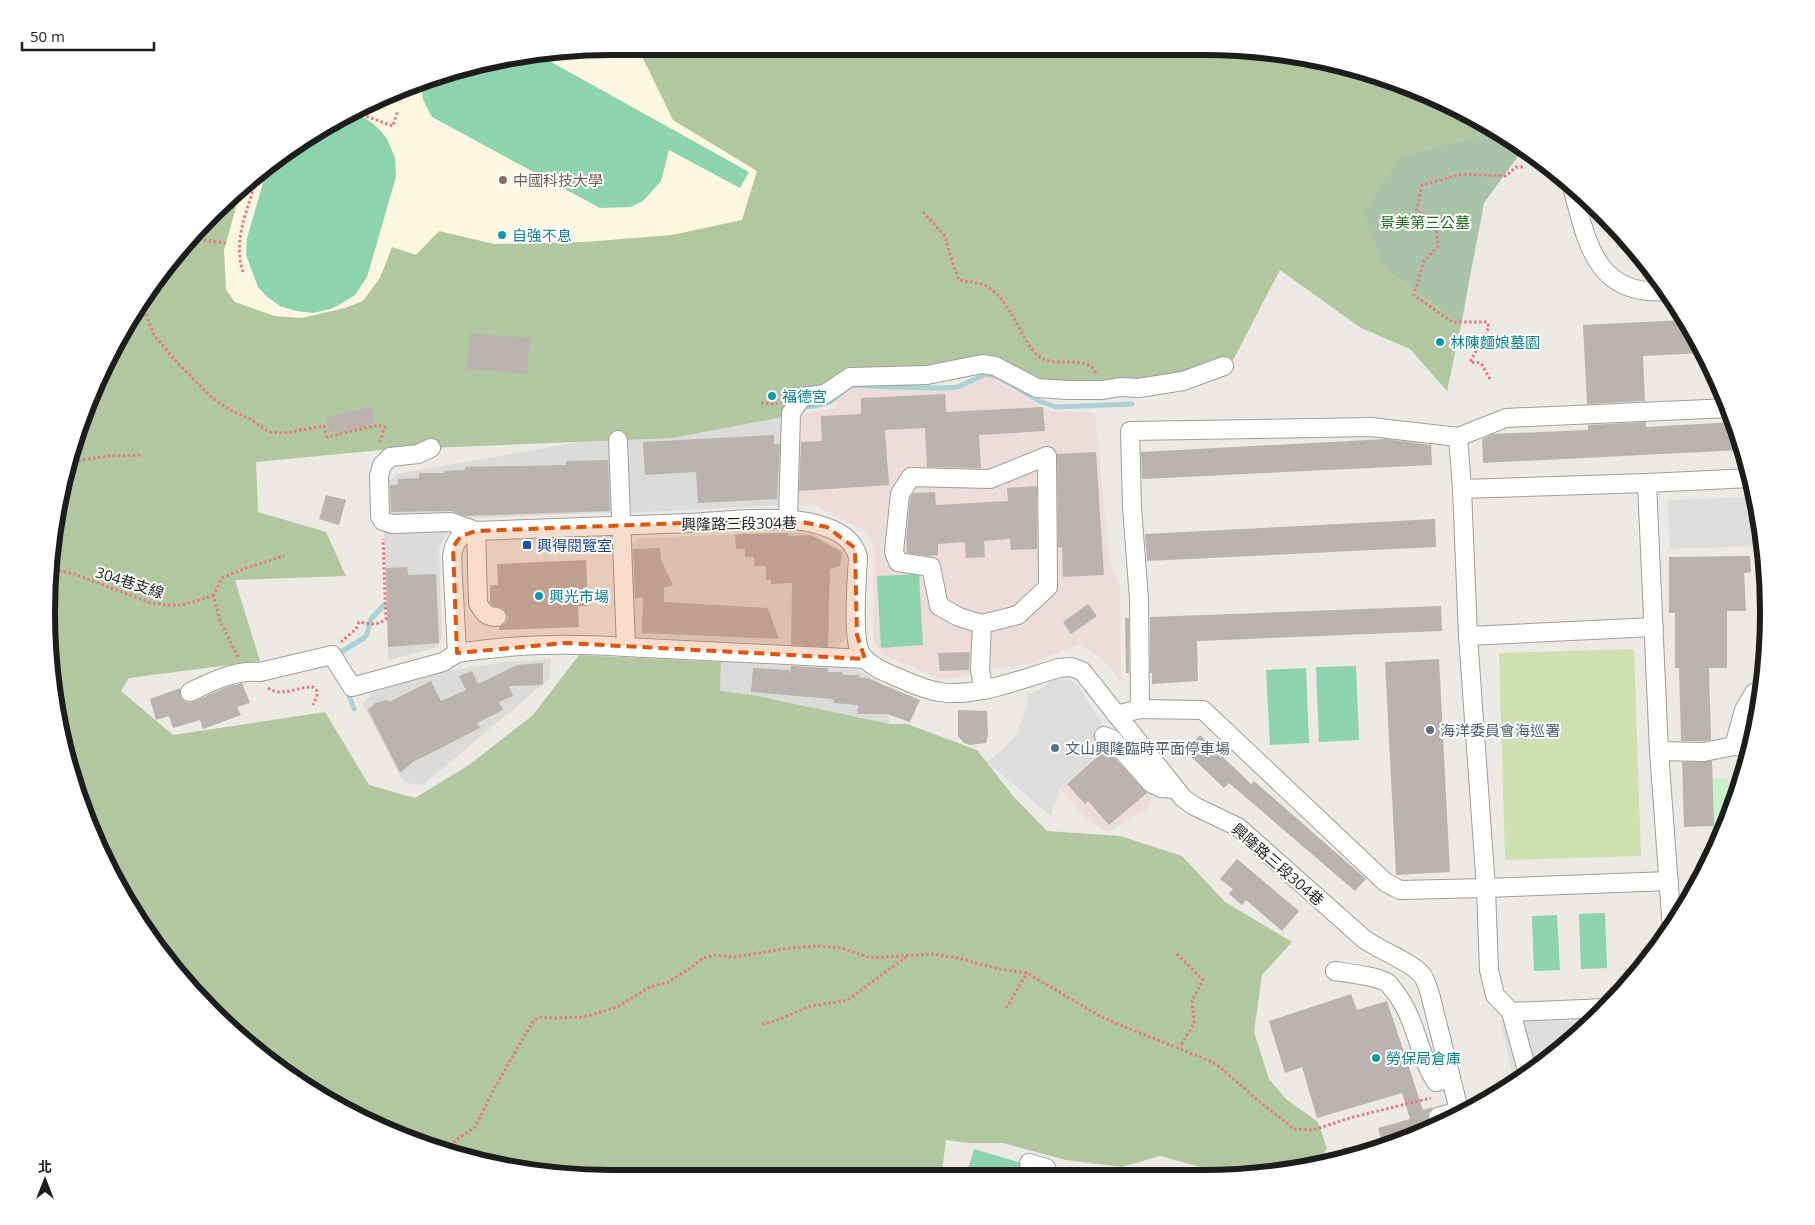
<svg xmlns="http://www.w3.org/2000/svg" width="1815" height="1225" font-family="'Open Sans','Noto Sans TC',sans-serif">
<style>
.residential{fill:#dbdbdb}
.education{fill:#fbf7e0}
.military{fill:#eddcda}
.grass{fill:#cfe1b1}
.forest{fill:#b0c79f}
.cemetery{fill:#a9c3a9}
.park{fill:#c9f2c7}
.pitch{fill:#8cd3ae}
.parking{fill:#ddd}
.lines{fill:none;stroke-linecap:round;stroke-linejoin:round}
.stream{stroke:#abd1d5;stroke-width:5}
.building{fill:#bab2ae}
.minor-casing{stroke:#9e9e9e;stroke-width:20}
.path{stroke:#e87b7f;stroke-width:3;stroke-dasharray:2.5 2.5;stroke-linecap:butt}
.minor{stroke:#fff;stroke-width:18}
.marked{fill:#de560d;fill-opacity:0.2;stroke:#de560d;stroke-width:4;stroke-dasharray:10 6;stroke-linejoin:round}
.education-dot{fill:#8d6e63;stroke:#fff;stroke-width:2}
.culture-dot{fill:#0f9aa8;stroke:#fff;stroke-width:2}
.transit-dot{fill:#1a4fb4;stroke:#fff;stroke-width:2}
.service-dot{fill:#5c6f8a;stroke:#fff;stroke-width:2}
.labels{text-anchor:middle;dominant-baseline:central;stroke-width:4;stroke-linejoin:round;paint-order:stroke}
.education-label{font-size:15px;fill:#785e54;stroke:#fff;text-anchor:start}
.park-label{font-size:15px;fill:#1d6e19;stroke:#fff}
.culture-label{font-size:15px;fill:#0d838f;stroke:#fff;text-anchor:start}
.street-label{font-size:15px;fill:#1d1d1d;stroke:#fff}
.transit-label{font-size:15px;fill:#164399;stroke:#fff;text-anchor:start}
.service-label{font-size:15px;fill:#4e5e75;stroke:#fff;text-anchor:start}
.rim{fill:none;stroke:#1d1d1d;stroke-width:6}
</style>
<rect width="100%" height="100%" fill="#ede9e5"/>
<g class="residential">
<path d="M788 416 784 505 628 513 626 439 673 438Z"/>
<path d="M614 440 617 512 472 518 388 516 384 485 397 474 585 441Z"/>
<path d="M454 526 442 541 439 549 442 636 439 644 434 648 388 660 384 529Z"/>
<path d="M799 532 814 535 844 551 847 560 846 637 838 648 638 637 633 633 630 548 635 541 641 538Z"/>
<path d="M551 659 550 678 423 785 404 783 363 704 373 692 443 672 505 662Z"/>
<path d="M721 662 855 669 879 681 890 724 753 695 720 691Z"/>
</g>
<path class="education" d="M639 50 673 120 757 171 742 220 672 235 585 242 494 244 439 231 416 255 392 248 380 278 363 301 345 308 302 318 274 316 235 302 226 290 224 250 241 189 298 142 431 76 538 51Z"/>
<g class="military">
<path d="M991 377 1031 401 1050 411 1095 413 1110 563 1120 586 1121 681 1104 661 1080 644 1026 665 980 670 963 676 941 679 883 655 873 640 874 554 871 541 862 529 816 506 791 505 797 415 836 408V401L850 391 858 387 882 390H958L983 378Z"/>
<path d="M1109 745 1153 797 1147 809 1108 832 1084 817 1060 788Z"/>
</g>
<path class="grass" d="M1634 649 1641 856 1505 860 1499 653Z"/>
<path class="forest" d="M1203 46 1313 57 1453 105 1469 114 1488 133 1401 155 1383 267 1461 325 1447 391 1410 349 1361 328 1280 270 1232 362 1191 375 1142 383 1041 381 1003 365 927 372 862 371 788 416 673 438 381 450 256 462 258 512 326 532 346 576 235 580 260 661 129 678 121 691 173 735 325 712 369 785 415 798 469 765 533 715 579 655 721 662 720 691 753 695 890 724H907L977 750 1013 796 1047 831 1120 836 1182 856 1225 902 1292 942 1262 975 1254 1032 1269 1079 1286 1099 1318 1122 1327 1148 1314 1168 1215 1178 1201 1167 1160 1156 1122 1167 1066 1160 1003 1143H970L946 1140 941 1179H613L502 1168 362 1120 268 1062 212 1013 122 895 76 795 57 723 47 575 65 466 89 396 163 268 212 212 241 189 224 250 226 290 235 302 274 316 302 318 345 308 363 301 380 278 392 247 416 255 439 231 494 244 585 242 672 235 742 220 757 171 673 120 639 50Z"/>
<path class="cemetery" d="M1488 133 1524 148 1484 203 1461 325 1383 267 1364 213 1401 155Z"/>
<path class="park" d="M1705 777 1726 779 1738 789 1726 829 1711 857 1719 824 1708 825Z"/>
<g class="pitch">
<path d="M538 51H548L544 58 749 172 740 188 669 150 661 181 643 201 631 207 600 208 432 117 423 100 421 81 431 76Z"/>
<path d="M356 113 371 122 381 131 387 139 395 158 396 177 367 277 355 295 339 305 330 309 313 313 296 311 280 306 266 296 258 287 246 255 247 238 268 166 298 142Z"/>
<path d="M919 574 923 645 881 648 877 576Z"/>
<path d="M1356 666 1359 740 1319 742 1316 667Z"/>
<path d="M1306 668 1309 743 1270 745 1266 670Z"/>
<path d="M1605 913 1607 968 1581 969 1579 914Z"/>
<path d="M1557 915 1560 970 1534 971 1532 916Z"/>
<path d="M974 1149 1021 1163 1016 1179H965Z"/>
</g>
<g class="parking">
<path d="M1756 497 1760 522 1752 546 1670 549 1668 500Z"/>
<path d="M1060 679 1070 680 1078 685 1099 719 1110 734 1109 745 1060 788 1051 816 987 762 1002 750 1017 734 1027 705 1028 694 1040 690 1050 680Z"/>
<path d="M1500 1020 1592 1022 1515 1085Z"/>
</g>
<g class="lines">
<g class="stream">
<path d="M800 407 816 406 830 402 848 388 856 385 882 387 946 388 958 387 986 374 998 377 1039 401 1056 407 1132 404"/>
<path d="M336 655 364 638 367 634 371 619 385 604"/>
<path d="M347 690 354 709"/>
</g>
</g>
<g class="building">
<path d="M1685 320 1703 353 1643 356 1645 401 1587 404 1583 325Z"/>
<path d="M470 333 530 338 527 374 467 369Z"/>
<path d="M945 394 946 412 1043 407 1045 431 979 435 981 468 927 467 925 428 885 430 889 485 799 491 801 442 822 441 821 416 861 414V398Z"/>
<path d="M372 407 375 423 364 425 365 427 339 433V430L330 432 326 417Z"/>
<path d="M1646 422V427L1734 422 1742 450 1483 463 1482 439 1493 434 1588 430V425Z"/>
<path d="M774 435V444H780L777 499 698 503 696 472 645 475 643 442Z"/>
<path d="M1386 439 1431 445 1432 465 1142 479 1141 452Z"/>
<path d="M1096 452 1104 575 1063 577 1062 547 1058 548 1057 454Z"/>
<path d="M608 460 610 511 465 516 451 511 391 512 390 485H398V479L419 478V473H444V471L465 470V467L566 465V461Z"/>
<path d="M1037 486V549L1011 550 1010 539 984 541 985 557 966 558 965 542 938 544V555L928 556 907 553 906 541 910 498 913 493 935 492 936 505 1008 501 1007 488Z"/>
<path d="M326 495 346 500 339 525 319 519Z"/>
<path d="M1435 519 1436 547 1147 561 1145 534Z"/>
<path d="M788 533V536L811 535 842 552 840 566 830 569 828 647 791 645 792 583 771 584V580H766V566H754V557H745V549H736L735 534Z"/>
<path d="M660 548 661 559 673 586 664 587V602L768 608 779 639 642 633 643 597 635 598 633 549Z"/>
<path d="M1750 556 1751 572 1744 573 1746 611H1727V668H1709L1711 740 1703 741H1681L1679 668H1675V613H1669V557Z"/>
<path d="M586 560 588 606H578L579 627 499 630V627L506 623 508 617 503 608 493 606 490 603V585H498L497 564Z"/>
<path d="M407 567 408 575 436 574 439 643 388 647 386 568Z"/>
<path d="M1088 604 1097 616 1071 634 1063 622Z"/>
<path d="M1441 606 1442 631 1197 641 1198 681 1152 684V673H1150V617Z"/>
<path d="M1125 618H1129V673H1126Z"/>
<path d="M970 652 969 670 940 671 938 653Z"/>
<path d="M1439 659 1450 872 1396 875 1385 662Z"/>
<path d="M543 663V685L509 686 513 696 499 702 503 710 477 723 480 728 413 762 400 773 368 710 375 703 388 700 389 702 431 681 441 701 466 690 459 676 472 671 478 684 517 665Z"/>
<path d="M791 666 828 668V672H842L843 675H859L860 678H867L920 700 910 722 887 714H857L858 705 834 703 833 699 751 692 753 668 789 670 790 675Z"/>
<path d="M242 683 250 703 237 707 241 715 203 729 200 720 173 728 169 716 156 720 150 699 180 688 181 697 184 701 190 703 227 687Z"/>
<path d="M958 710 987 711 988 735 986 743 970 745 964 743 958 736Z"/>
<path d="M1200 735 1251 784 1254 781 1366 879 1355 891 1229 783 1224 788 1185 751Z"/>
<path d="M1106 749 1147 793 1109 825 1088 801 1085 804 1067 784Z"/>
<path d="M1712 761 1714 826 1684 827 1682 762Z"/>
<path d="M1237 859 1299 911 1282 931 1246 900 1242 905 1229 894 1233 889 1220 879Z"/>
<path d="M1351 994 1357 1010 1387 1001 1423 1110 1433 1107 1428 1114V1119L1430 1124 1435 1127 1419 1136 1383 1147 1378 1128 1410 1119 1402 1093 1317 1118 1302 1067 1285 1073 1269 1021Z"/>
</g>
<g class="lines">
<defs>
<g id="minor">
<path d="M1572 187C1587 242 1595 297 1667 291"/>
<path d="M618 440 626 647C566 643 516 644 457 653L452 557C454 541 460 533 476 531 547 528 619 526 690 523 727 521 772 515 808 522 829 527 852 534 858 557 857 579 852 634 860 652 866 664 882 671 894 676 909 682 924 690 940 692 976 698 1024 678 1059 668L1071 667 1082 671 1183 798 1194 806 1238 827 1364 939C1379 950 1412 962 1422 975 1426 980 1428 988 1430 994L1460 1114"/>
<path d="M431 448 418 454 390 457 382 465 379 476 380 516 383 521 392 524 451 522 476 531"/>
<path d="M1462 489 1647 483"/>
<path d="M788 519 791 413 802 397 825 394 850 377 927 375 982 364 995 366 1037 388 1068 390H1103L1120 387 1139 388 1183 381 1224 366"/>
<path d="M476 531 478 603C483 612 486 617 497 617"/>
<path d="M982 624 959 617 939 606 931 567 898 562 894 552 900 494 911 477 990 479 1047 456 1048 587 1018 615 982 624 980 670 984 690"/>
<path d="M1468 636 1654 627"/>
<path d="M626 647 865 659"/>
<path d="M190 692C213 681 234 670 260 672L332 655 352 687 443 662 457 653"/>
<path d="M1140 709 1139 599 1132 507 1130 431 1371 427 1458 437"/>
<path d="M1116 715 1140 709 1203 710 1385 882 1400 890 1486 888 1669 881"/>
<path d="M1104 736 1112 739 1151 783 1161 788 1175 789"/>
<path d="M1734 746 1744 710 1754 693 1761 692"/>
<path d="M1659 751 1704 752 1734 746 1751 747"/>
<path d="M1672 929 1659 751 1647 483 1751 478"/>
<path d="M1335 971C1348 973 1377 976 1388 983 1390 985 1393 990 1395 992 1417 1020 1418 1055 1436 1082L1451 1078"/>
<path d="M1511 1012 1607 1008"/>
<path d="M1528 1074 1511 1012 1495 995 1489 970 1486 888 1468 636 1462 489 1458 437 1506 418 1729 408"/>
<path d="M1438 1117 1460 1111"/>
<path d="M1029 1163 1046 1168 1043 1179"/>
</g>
</defs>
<use href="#minor" class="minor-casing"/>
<g class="path">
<path d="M357 113 393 126 398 110"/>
<path d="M923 212 945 236 950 255 959 280C967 282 979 282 986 286 1011 300 1018 334 1036 354 1052 371 1086 352 1096 373"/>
<path d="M189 238 226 243"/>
<path d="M243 272C232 240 249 206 258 175"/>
<path d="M142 305 154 335 174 359 210 396 226 408 250 419 269 432 284 433 324 426 327 437 378 425 385 427 379 444"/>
<path d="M1490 379 1481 363 1470 362 1489 327 1487 322H1452L1414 295 1424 261 1438 246 1435 219 1416 211 1422 185 1462 174 1506 176 1516 167H1523"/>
<path d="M761 403 777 404"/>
<path d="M73 461 110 456 143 455"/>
<path d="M66 466 73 461V444"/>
<path d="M49 568 74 574 151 603 166 605H182L213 596 220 621 238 657"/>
<path d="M213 596 222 578 246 568 284 556"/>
<path d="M341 642 356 629 359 622C370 624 376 626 386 619L383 539"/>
<path d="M268 688C282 698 298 686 313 687L317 691V696L313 705"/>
<path d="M1177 954 1203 980 1192 1001 1194 1023 1180 1047"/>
<path d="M1006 1008 1027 973"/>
<path d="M762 1024 775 1021 811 1006 848 1000 906 957"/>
<path d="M445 1148 475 1127 495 1087 532 1023 539 1017 556 1018 584 1017 617 1007 650 987 668 982 691 968 703 958 715 955 734 957 790 948 819 946 842 948 871 958 932 954 957 958 1000 969 1027 973 1103 1018 1210 1061 1220 1067 1255 1098 1294 1129 1313 1130 1353 1117 1431 1098"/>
</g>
<use href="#minor" class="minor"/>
</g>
<path class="marked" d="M788 519 827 527 855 548 857 635 865 659 566 643 457 653 453 547 461 536 476 531Z"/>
<circle class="education-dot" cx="503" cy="180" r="5"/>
<g class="culture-dot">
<circle cx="502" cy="235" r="5"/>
<circle cx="1440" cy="342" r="5"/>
<circle cx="772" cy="396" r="5"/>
<circle cx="539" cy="596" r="5"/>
<circle cx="1376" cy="1058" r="5"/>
</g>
<rect class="transit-dot" x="522" y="540" width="10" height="10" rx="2.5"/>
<g class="service-dot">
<circle cx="1430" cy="730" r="5"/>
<circle cx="1055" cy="748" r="5"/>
</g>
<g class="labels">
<g class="education-label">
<text x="513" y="180">中國科技大學</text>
</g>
<g class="park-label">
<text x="1425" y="222">景美第三公墓</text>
</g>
<g class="culture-label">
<text x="512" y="235">自強不息</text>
<text x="1450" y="342">林陳麵娘墓園</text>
<text x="782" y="396">福德宮</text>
<text x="549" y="596">興光市場</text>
<text x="1386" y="1058">勞保局倉庫</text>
</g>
<g class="street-label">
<text transform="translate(739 523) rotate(-1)">興隆路三段304巷</text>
<text transform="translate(130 582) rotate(18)">304巷支線</text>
<text transform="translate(1278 864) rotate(41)">興隆路三段304巷</text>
</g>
<g class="transit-label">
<text x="537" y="545">興得閱覽室</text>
</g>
<g class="service-label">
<text x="1440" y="730">海洋委員會海巡署</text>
<text x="1065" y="748">文山興隆臨時平面停車場</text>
</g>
</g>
<path d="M0 0H1815V1225H0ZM612 55H1203A557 557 0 0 1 1760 612V613A557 557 0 0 1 1203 1170H612A557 557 0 0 1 55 613V612A557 557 0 0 1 612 55Z" fill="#fff" fill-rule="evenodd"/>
<path class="rim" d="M612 55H1203A557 557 0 0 1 1760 612V613A557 557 0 0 1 1203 1170H612A557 557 0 0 1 55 613V612A557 557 0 0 1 612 55Z"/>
<g transform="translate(45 1180)" stroke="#ffffff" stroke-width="4" paint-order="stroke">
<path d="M0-4L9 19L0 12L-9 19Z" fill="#1d1d1d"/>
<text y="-8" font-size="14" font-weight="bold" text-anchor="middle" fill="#1d1d1d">北</text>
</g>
<path d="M22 42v8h132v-8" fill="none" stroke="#1d1d1d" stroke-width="2.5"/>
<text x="30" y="42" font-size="15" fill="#1d1d1d" stroke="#ffffff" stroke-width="4" paint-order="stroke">50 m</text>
</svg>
